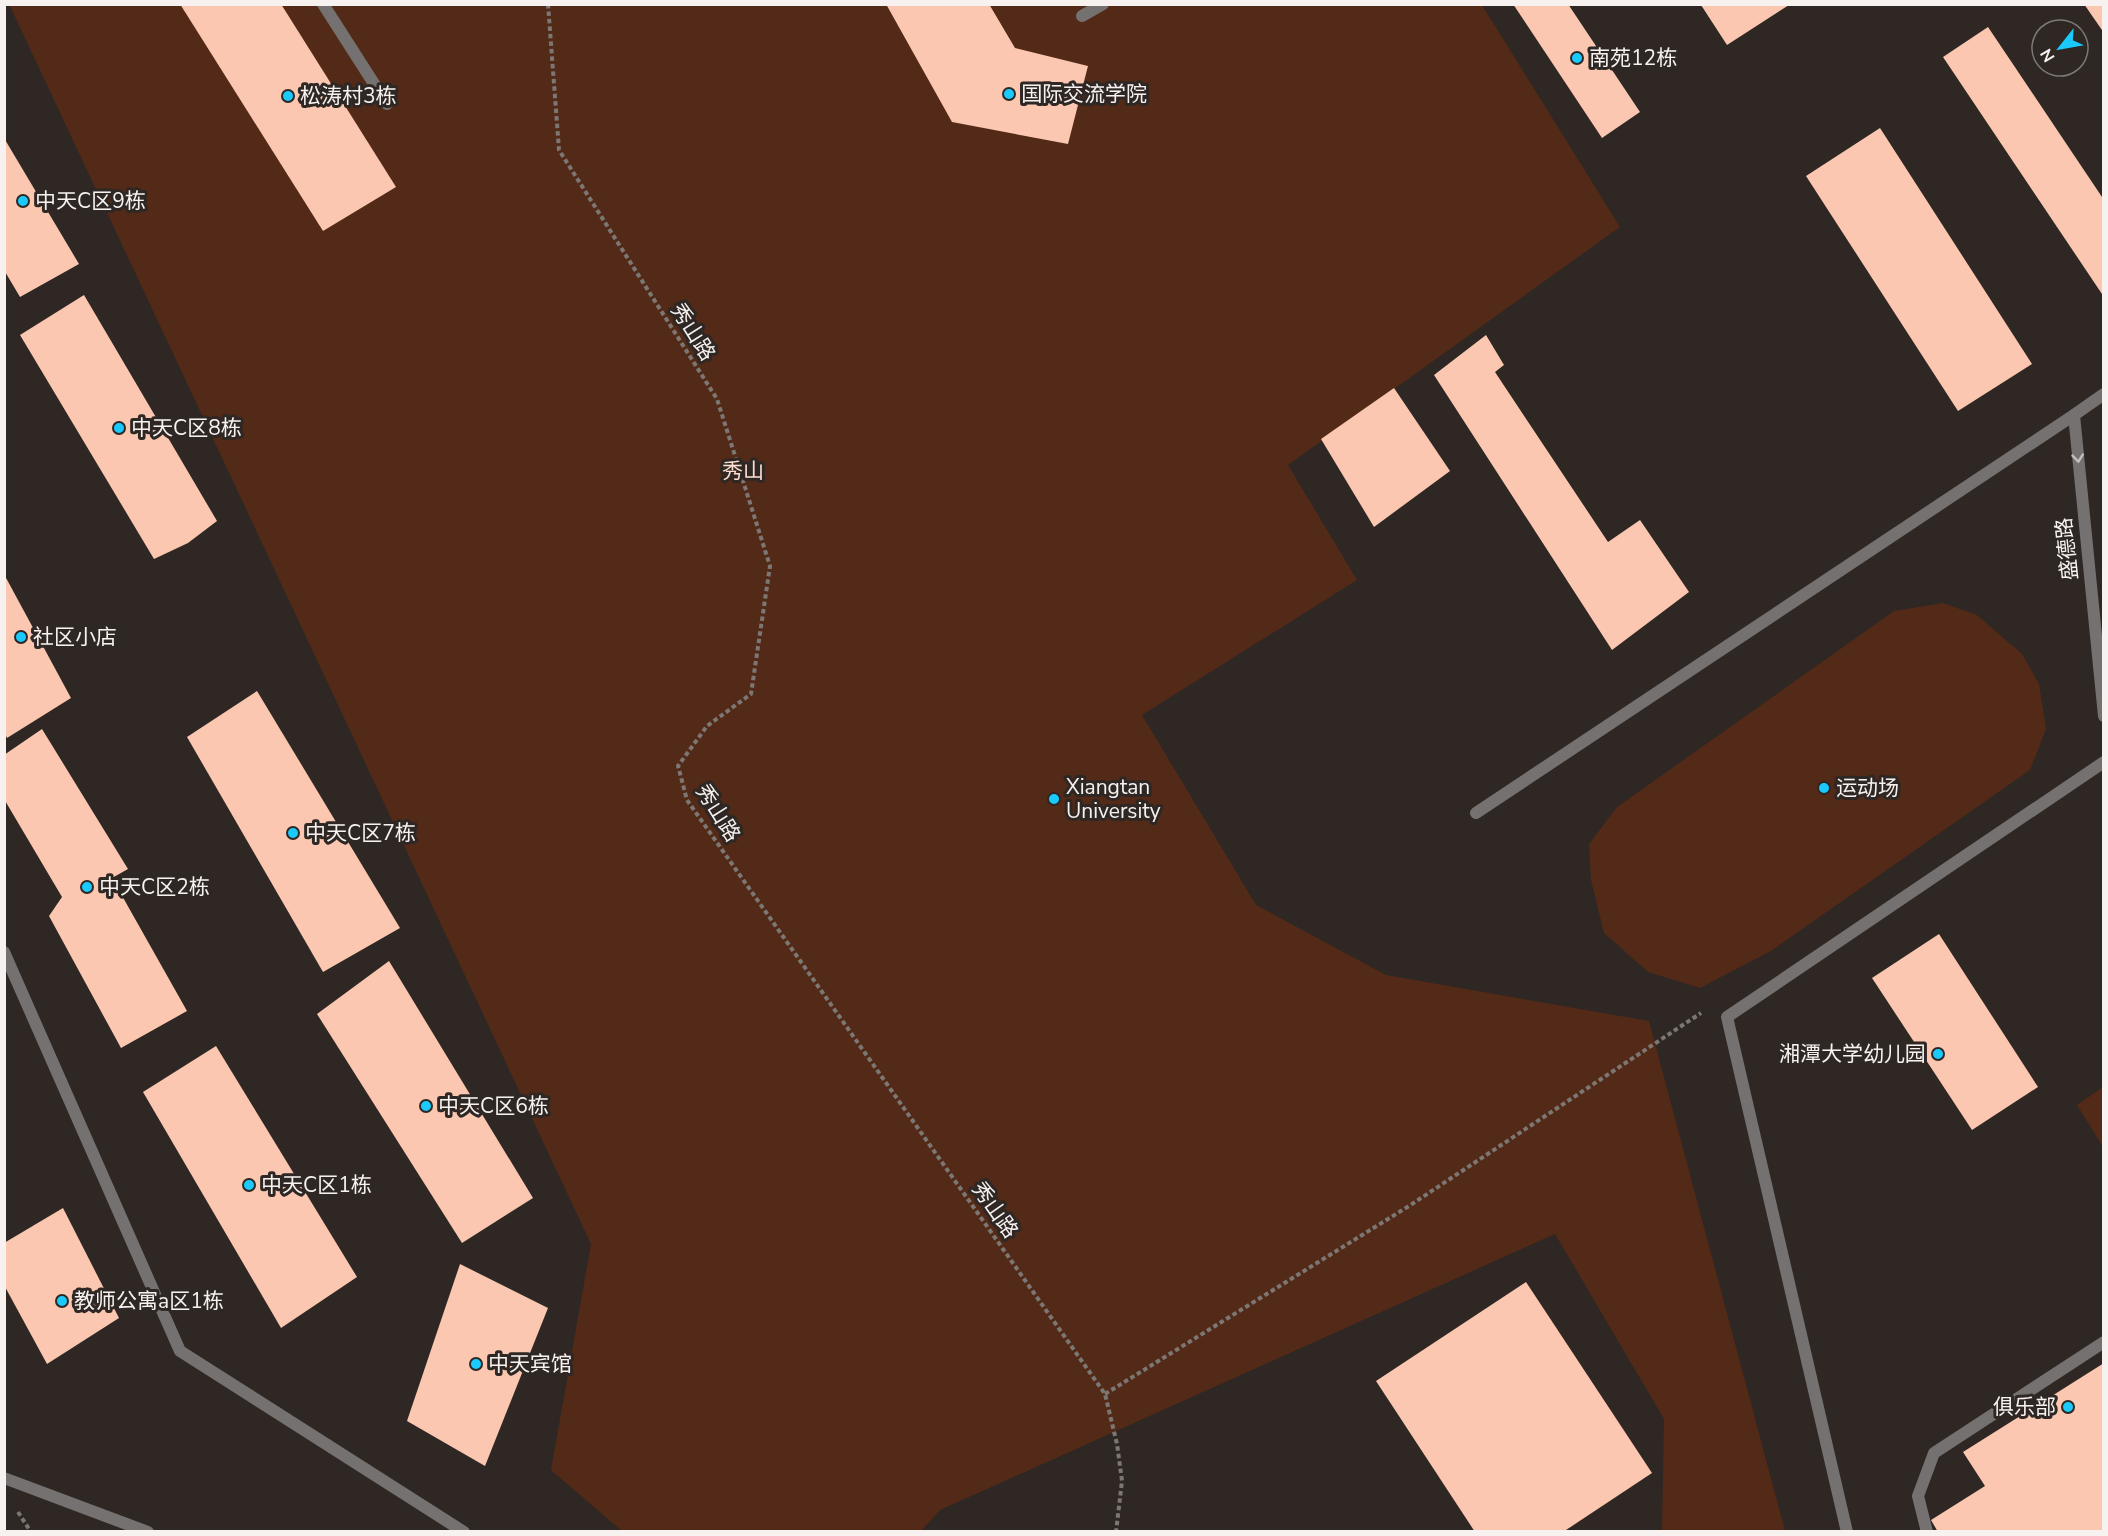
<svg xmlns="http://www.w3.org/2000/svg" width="2108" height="1536" font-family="'Nunito Sans','Noto Sans SC',sans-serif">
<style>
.green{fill:#522a17}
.building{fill:#fbc7b0}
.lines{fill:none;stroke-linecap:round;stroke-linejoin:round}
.path{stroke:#7d7774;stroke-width:4;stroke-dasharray:4.5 3;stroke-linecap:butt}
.service{stroke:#757170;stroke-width:12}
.minor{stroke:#757170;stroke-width:12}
.oneway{stroke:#c3bebd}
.poi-dot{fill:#1bcafc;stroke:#2e2724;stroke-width:2}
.labels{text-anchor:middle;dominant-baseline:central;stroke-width:6;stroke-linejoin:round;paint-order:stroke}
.poi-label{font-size:21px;fill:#f7f2f0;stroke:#2e2724;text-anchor:start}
.street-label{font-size:21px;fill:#f7f2f0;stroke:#2e2724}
.park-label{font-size:21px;fill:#fcddcf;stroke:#2e2724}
</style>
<rect width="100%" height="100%" fill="#2e2724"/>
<g class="green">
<path d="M9 4 1482 5 1620 227 1288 465 1357 580 1142 715 1256 905 1386 975 1649 1021 1785 1531H1662L1664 1419 1555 1234 940 1510 921 1531H622L551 1470 591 1244Z"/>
<path d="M1943 603 1977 615 2022 654 2039 684 2046 729 2030 770 1771 951 1700 988 1648 972 1604 933 1591 880 1589 844 1617 807 1894 611Z"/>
<path d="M2103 1087V1147L2077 1105Z"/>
</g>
<g class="building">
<path d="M180 4H281L396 187 323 231Z"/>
<path d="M886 4H989L1015 48 1088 66 1068 144 952 122Z"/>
<path d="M1513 4H1568L1640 112 1602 138Z"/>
<path d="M2084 4H2104V33Z"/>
<path d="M1701 5H1789L1727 45Z"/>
<path d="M1988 27 2104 200V297L1943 57Z"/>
<path d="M1880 128 2032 364 1958 411 1806 176Z"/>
<path d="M4 138 79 264 20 297 4 270Z"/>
<path d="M84 295 217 521 188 543 154 559 20 335Z"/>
<path d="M1486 335 1504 365 1495 372 1608 542 1640 520 1689 592 1612 650 1434 375Z"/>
<path d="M1394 388 1450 471 1374 527 1321 439Z"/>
<path d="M5 576 71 698 7 738 5 734Z"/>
<path d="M257 691 400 928 323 972 187 737Z"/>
<path d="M42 729 128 869 112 878 187 1011 121 1048 49 916 62 897 4 799V755Z"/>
<path d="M1939 934 2038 1087 1972 1130 1872 978Z"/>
<path d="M389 961 533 1198 462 1243 317 1014Z"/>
<path d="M216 1046 357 1277 281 1328 143 1092Z"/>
<path d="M63 1208 119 1318 47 1364 4 1285V1243Z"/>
<path d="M460 1264 548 1308 485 1466 407 1421Z"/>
<path d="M1526 1282 1652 1473 1563 1532H1475L1376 1381Z"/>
<path d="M2104 1363V1532H1938L1931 1520 1985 1486 1963 1452Z"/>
</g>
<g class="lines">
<g class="path">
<path d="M548 4 559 150 717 399 770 566 751 694 707 726 678 766 687 800 1105 1394 1117 1444 1122 1481 1116 1532"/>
<path d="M1105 1394 1409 1206 1701 1013"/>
<path d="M18 1512 31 1532"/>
</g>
<g class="service">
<path d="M1082 16 1103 4"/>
<path d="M1476 813 2074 415"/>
<path d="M1927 1532 1918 1496 1934 1453 2104 1342"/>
</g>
<g class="minor">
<path d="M323 4 387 104"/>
<path d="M2104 394 2074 415 2104 716"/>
<path d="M4 952 180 1351 464 1532"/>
<path d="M4 1478 148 1532"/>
<path d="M1847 1532 1727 1017 2104 762"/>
</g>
</g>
<defs><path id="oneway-chevron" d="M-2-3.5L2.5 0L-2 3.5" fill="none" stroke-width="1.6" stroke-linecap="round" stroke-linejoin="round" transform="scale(1.5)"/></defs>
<use class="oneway" href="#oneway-chevron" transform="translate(2078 458) rotate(84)"/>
<g class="poi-dot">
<circle cx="1577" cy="58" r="6"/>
<circle cx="1009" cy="94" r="6"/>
<circle cx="288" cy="96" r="6"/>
<circle cx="23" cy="201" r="6"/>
<circle cx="119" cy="428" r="6"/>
<circle cx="21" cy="637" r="6"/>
<circle cx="1824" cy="788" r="6"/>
<circle cx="1054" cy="799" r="6"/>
<circle cx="293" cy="833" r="6"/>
<circle cx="87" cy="887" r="6"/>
<circle cx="1938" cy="1054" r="6"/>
<circle cx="426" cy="1106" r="6"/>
<circle cx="249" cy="1185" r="6"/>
<circle cx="62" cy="1301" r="6"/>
<circle cx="476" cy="1364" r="6"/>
<circle cx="2068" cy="1407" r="6"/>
</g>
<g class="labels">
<g class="poi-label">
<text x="1589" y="58">南苑12栋</text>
<text x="1021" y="94">国际交流学院</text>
<text x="300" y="96">松涛村3栋</text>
<text x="35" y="201">中天C区9栋</text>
<text x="131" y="428">中天C区8栋</text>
<text x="33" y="637">社区小店</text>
<text x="1066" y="787">Xiangtan<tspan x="1066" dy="24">University</tspan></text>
<text x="1836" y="788">运动场</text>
<text x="305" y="833">中天C区7栋</text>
<text x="99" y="887">中天C区2栋</text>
<text x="1926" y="1054" text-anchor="end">湘潭大学幼儿园</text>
<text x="438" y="1106">中天C区6栋</text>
<text x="261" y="1185">中天C区1栋</text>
<text x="74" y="1301">教师公寓a区1栋</text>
<text x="488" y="1364">中天宾馆</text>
<text x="2056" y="1407" text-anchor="end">俱乐部</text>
</g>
<g class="street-label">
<text transform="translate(693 332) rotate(58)">秀山路</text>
<text transform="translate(2067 549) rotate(-96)">盛德路</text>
<text transform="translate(718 813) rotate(58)">秀山路</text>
<text transform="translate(995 1210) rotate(55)">秀山路</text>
</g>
<g class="park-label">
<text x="743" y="471">秀山</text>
</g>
</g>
<rect width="2108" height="1536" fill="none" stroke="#f7f2f0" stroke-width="12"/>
<g transform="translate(2060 48) rotate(239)"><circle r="28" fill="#2e2724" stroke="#7e7876" stroke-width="1.5"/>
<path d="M0-4.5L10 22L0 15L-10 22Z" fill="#1bcafc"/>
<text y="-9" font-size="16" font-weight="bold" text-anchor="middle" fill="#f7f2f0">N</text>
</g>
</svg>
